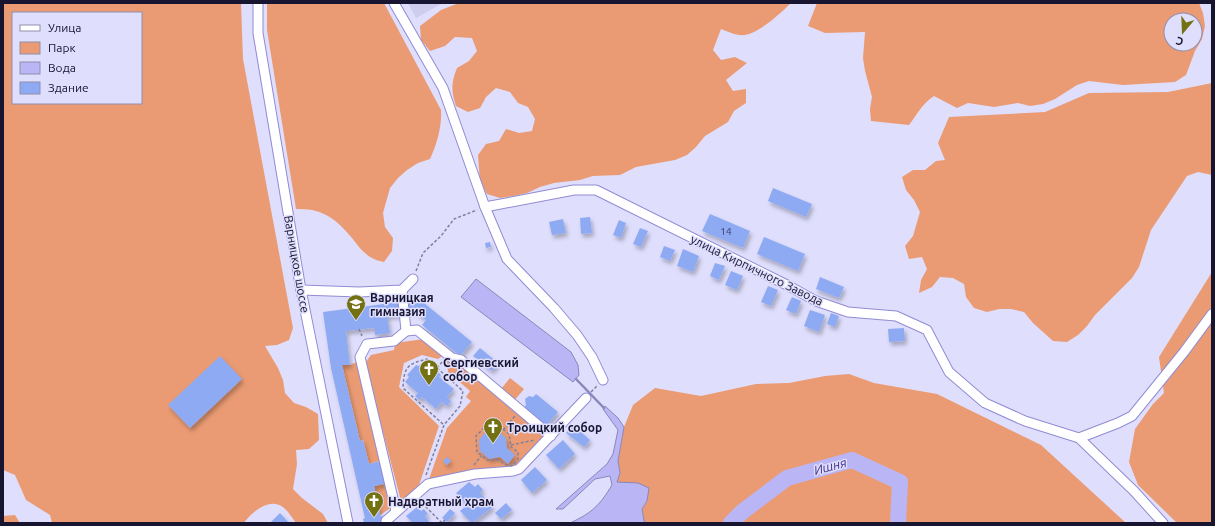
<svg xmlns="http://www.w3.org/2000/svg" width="1215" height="526" font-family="Ubuntu,sans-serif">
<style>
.built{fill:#cecdee}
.green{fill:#ea9b73;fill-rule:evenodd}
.water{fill:#bab6f5;stroke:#8986ba}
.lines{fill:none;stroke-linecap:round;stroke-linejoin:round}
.stream{stroke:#8986ba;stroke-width:2.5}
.river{stroke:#bab6f5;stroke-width:16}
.building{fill:#8eaaf3;filter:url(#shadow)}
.minor-casing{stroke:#918bd3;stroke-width:11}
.path{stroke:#82809d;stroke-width:1.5;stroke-dasharray:3 2;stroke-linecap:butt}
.minor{stroke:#fff;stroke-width:9}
.labels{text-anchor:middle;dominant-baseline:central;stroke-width:3;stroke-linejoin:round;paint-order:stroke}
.number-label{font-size:10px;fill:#363a61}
.street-label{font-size:12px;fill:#181530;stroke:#dfdefd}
.poi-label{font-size:12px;font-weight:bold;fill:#181530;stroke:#dfdefd;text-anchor:start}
.water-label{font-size:13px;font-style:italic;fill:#45338c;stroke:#dfdefd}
</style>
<defs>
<filter id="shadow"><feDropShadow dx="2" dy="3.5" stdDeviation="2" flood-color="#0004"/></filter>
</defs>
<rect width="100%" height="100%" fill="#dfdefd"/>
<path class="built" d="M408 3H443L416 18Z"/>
<g class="green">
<path d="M3 3H241L243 59 293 328 289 340 277 345 265 346 278 368 283 380 285 393 294 403 306 407 318 414 319 440 309 449 296 450 297 464 293 489 302 498 323 514 328 523H296C292 518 289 512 284 508 270 496 252 512 244 523H52L50 515 26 500 15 475 3 470ZM13 13H141V103H13Z"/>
<path d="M267 3H384L441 110C442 126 437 144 430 159L418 163 407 170 398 178 390 188 383 213 385 227 393 238 392 251 384 262C380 261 375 260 372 258 364 254 358 246 352 238 336 219 323 208 296 209L267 30Z"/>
<path d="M459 3H791C781 13 759 33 745 35 737 36 728 32 721 29L713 50 721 60 735 57 747 63 726 80 733 91 746 89V103L734 111 728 122 705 136 696 147 687 155 675 160 636 167 620 175 593 176 580 180 554 183 540 187 527 193 513 196 500 198 487 194 480 182 478 155 486 144 499 141 506 129 519 133 532 131 535 119 528 107 518 103 510 92 496 88 486 97 480 108 468 112 456 106C451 90 451 83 457 68L469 61 477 51 472 38 455 37 445 46 430 51 421 40 420 26 441 10Z"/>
<path d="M817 3H1199L1203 13 1205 26 1202 39 1195 51 1186 75 1175 82 1123 85 1089 81 1077 85 1055 99 1043 104 1030 106 1018 103 994 107 968 103 957 108 934 96C921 105 918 113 909 125L871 121 870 109 872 97 865 71 863 58 865 32 825 33 808 26ZM1171 20H1195V44H1171Z"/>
<path d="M1212 83V175L1198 172 1187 176 1151 230 1139 267 1132 278 1095 315 1087 326 1078 335 1067 342 1053 341 1033 323 1024 312 1011 309H999L987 312 974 308 966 297 964 284 953 278 940 277 932 287 919 293 921 280 927 269 922 257 909 259 905 246 913 236 920 212 914 200 906 190 902 177 913 170H925L936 161 945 160 938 143 949 117 1045 112 1089 93 1168 92Z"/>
<path d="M1212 272V523H1177L1138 485 1129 462 1135 429 1153 404 1164 393 1159 357Z"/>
<path d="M424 339 444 355 438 359 422 355 404 363 399 387 439 426 418 488 401 501 365 363 371 355 394 350 395 343Z"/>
<path d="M447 361 459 362 546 436 518 468 428 482 447 428 471 401 466 397 470 391 448 372Z"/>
<path d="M357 362 392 507 380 515 374 486 385 483 379 461 369 464 363 440 360 441 342 365H350Z"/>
<path d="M849 374 874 383 937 394 1041 445 1126 523H741L742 512 734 516 732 523H647L644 521 642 509 647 501 617 482 620 473 618 461 624 427 633 405 655 388 701 396 756 384 789 383 825 376Z"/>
<path d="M510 378 524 389 514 401 501 389Z"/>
<path d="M15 515 20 523H3V516Z"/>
</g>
<g class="water">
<path d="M476 279 571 352 578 365 579 375 573 382 461 297Z"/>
<path d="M605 406 618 418 624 427 618 461 620 473 617 482 638 483 649 488 647 501 642 509 644 521 647 523H570C592 513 600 505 612 485L610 476 595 479 563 509H556L607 464 613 454 618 430 603 409Z"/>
<path d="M742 512 741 523H732L734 516Z"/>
</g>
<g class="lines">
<path class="stream" d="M576 379 604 408"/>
<path class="river" d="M731 523 742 512 787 478 852 460 900 482 898 523"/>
</g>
<g class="building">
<path d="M773 188 812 204 806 217 768 201Z"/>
<path d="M710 214 750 231 743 248 702 231Z"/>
<path d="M590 217 592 233 581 234 580 218Z"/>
<path d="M563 219 566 233 552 235 549 222Z"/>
<path d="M619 220 626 223 621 238 613 235Z"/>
<path d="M640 228 648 231 641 247 633 244Z"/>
<path d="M764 237 805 254 798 271 757 254Z"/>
<path d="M490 242 491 247 486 248 485 243Z"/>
<path d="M664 246 675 250 670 261 660 257Z"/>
<path d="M683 249 699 256 693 272 677 266Z"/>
<path d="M715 263 725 266 719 280 710 276Z"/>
<path d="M731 271 743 276 737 290 725 285Z"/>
<path d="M820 277 844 287 839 298 816 289Z"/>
<path d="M768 286 778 290 771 306 761 302Z"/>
<path d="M792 297 801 301 796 314 786 310Z"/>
<path d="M419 299 472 342 460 356 422 325 426 320 415 311H408L407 301Z"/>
<path d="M399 302 400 315 387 316 390 333 375 335 374 328 346 331 350 365H342L360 441 363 440 369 464 380 461 385 484 374 486 380 515 388 523H364L363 519 365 518 331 368 323 312Z"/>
<path d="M810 310 825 315 819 332 804 326Z"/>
<path d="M831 313 839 316 835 327 827 324Z"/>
<path d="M904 328 905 341 889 342 888 329Z"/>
<path d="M480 348 498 363 492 371 473 356Z"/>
<path d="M220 356 242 379 190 428 168 405Z"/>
<path d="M423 362 436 374 438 372 441 375 439 377 454 389 447 397 451 401 447 406 442 402 436 409 422 397 419 400 415 396 418 393 405 382 409 377 407 375 416 365 419 366Z"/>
<path d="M536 394 558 412 546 426 524 408 526 405 525 399 529 396 533 397Z"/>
<path d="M573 425 590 440 584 447 566 433Z"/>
<path d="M497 430 506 438 507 448 515 455 508 464 500 457 489 459 480 451 479 440 486 431Z"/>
<path d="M563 440 575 454 559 469 546 455Z"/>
<path d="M447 457 451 461 447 465 443 461Z"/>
<path d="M535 467 547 480 532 493 521 480Z"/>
<path d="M469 482 475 487 478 484 483 490 480 493 493 507 472 523 460 511 467 505 456 493Z"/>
<path d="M506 503 512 510 501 519 495 513Z"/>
<path d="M417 507 421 511 424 509 428 514 425 516 430 523H413L406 516Z"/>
<path d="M450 509 455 513 447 522 442 518Z"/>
<path d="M280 513 289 523H270Z"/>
</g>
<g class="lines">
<defs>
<g id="minor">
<path d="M258 3V33L301 290 348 523"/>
<path d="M394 3 443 88 485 207 507 259 554 308 577 335 592 357 603 380"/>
<path d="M485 207 574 190H596L787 285 816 301 848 312 896 316 927 330 949 372 985 403 1025 421 1079 438 1134 491 1163 523"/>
<path d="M301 290 359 292 402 290 413 279"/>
<path d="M402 290 406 331 417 330 452 358 461 360 551 436"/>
<path d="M1079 438 1118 423 1132 416 1184 352 1212 314"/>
<path d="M396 511 360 357 367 344 394 341 406 331"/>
<path d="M386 521 428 484 475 474 513 471 519 469 586 398"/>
</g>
</defs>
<use href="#minor" class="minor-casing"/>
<g class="path">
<path d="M416 271 423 253 441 236 454 219 477 210"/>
<path d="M359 329 362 336"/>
<path d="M437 368 442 362"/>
<path d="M591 392 597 386"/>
<path d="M499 426 509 434 511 447 518 452V459L512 466 504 464 499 460H487L477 452 476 436 484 428Z"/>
<path d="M503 430 515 416"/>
<path d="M511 445 535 440"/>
<path d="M474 465 481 456"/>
<path d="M426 475 444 425 460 406 463 391 427 359C407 364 404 367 403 388L444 425"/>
<path d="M422 503 442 523 445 520"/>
</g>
<use href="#minor" class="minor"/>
</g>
<defs>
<symbol id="school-pin" viewBox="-11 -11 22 30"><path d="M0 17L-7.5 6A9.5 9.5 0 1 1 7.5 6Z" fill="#747113" stroke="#dfdefd"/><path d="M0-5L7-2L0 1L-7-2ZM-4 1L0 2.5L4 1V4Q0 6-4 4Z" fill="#fff"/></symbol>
<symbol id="church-pin" viewBox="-11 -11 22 30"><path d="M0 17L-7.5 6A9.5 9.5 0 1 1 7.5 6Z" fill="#747113" stroke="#dfdefd"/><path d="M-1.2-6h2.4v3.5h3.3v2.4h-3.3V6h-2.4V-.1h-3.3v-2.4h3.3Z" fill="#fff"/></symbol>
</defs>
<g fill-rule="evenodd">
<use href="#school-pin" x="345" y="293" width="22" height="30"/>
<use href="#church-pin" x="418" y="358" width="22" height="30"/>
<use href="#church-pin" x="482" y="416" width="22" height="30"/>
<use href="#church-pin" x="363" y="490" width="22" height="30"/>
</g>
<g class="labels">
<g class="number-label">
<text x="726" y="231">14</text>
</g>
<g class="street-label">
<text transform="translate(297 264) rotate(80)">Варницкое шоссе</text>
<text transform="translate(757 270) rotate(26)">улица Кирпичного Завода</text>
</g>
<g class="poi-label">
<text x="370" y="297">Варницкая<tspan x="370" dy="14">гимназия</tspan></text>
<text x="443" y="362">Сергиевский<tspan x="443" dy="14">собор</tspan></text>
<text x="507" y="427">Троицкий собор</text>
<text x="388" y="501">Надвратный храм</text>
</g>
<g class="water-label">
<text transform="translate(830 466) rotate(-15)">Ишня</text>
</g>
</g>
<rect width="1215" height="526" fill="none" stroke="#181530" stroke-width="8"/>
<rect x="12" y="12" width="130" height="92" fill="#dfdefd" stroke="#8f8eab"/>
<rect x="20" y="25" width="20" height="6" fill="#ffffff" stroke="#8f8eab"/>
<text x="48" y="32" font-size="12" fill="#181530">Улица</text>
<rect x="20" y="42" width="20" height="12" fill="#ea9b73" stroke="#8f8eab"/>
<text x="48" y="52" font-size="12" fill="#181530">Парк</text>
<rect x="20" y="62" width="20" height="12" fill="#bab6f5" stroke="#8f8eab"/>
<text x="48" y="72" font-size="12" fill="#181530">Вода</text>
<rect x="20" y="82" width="20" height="12" fill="#8eaaf3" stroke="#8f8eab"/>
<text x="48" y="92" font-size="12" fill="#181530">Здание</text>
<g transform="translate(1183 32) rotate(199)"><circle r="19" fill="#dfdefd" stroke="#8f8eab"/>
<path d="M0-3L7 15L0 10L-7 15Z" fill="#747113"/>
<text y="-6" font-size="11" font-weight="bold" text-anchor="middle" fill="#181530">С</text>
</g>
</svg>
